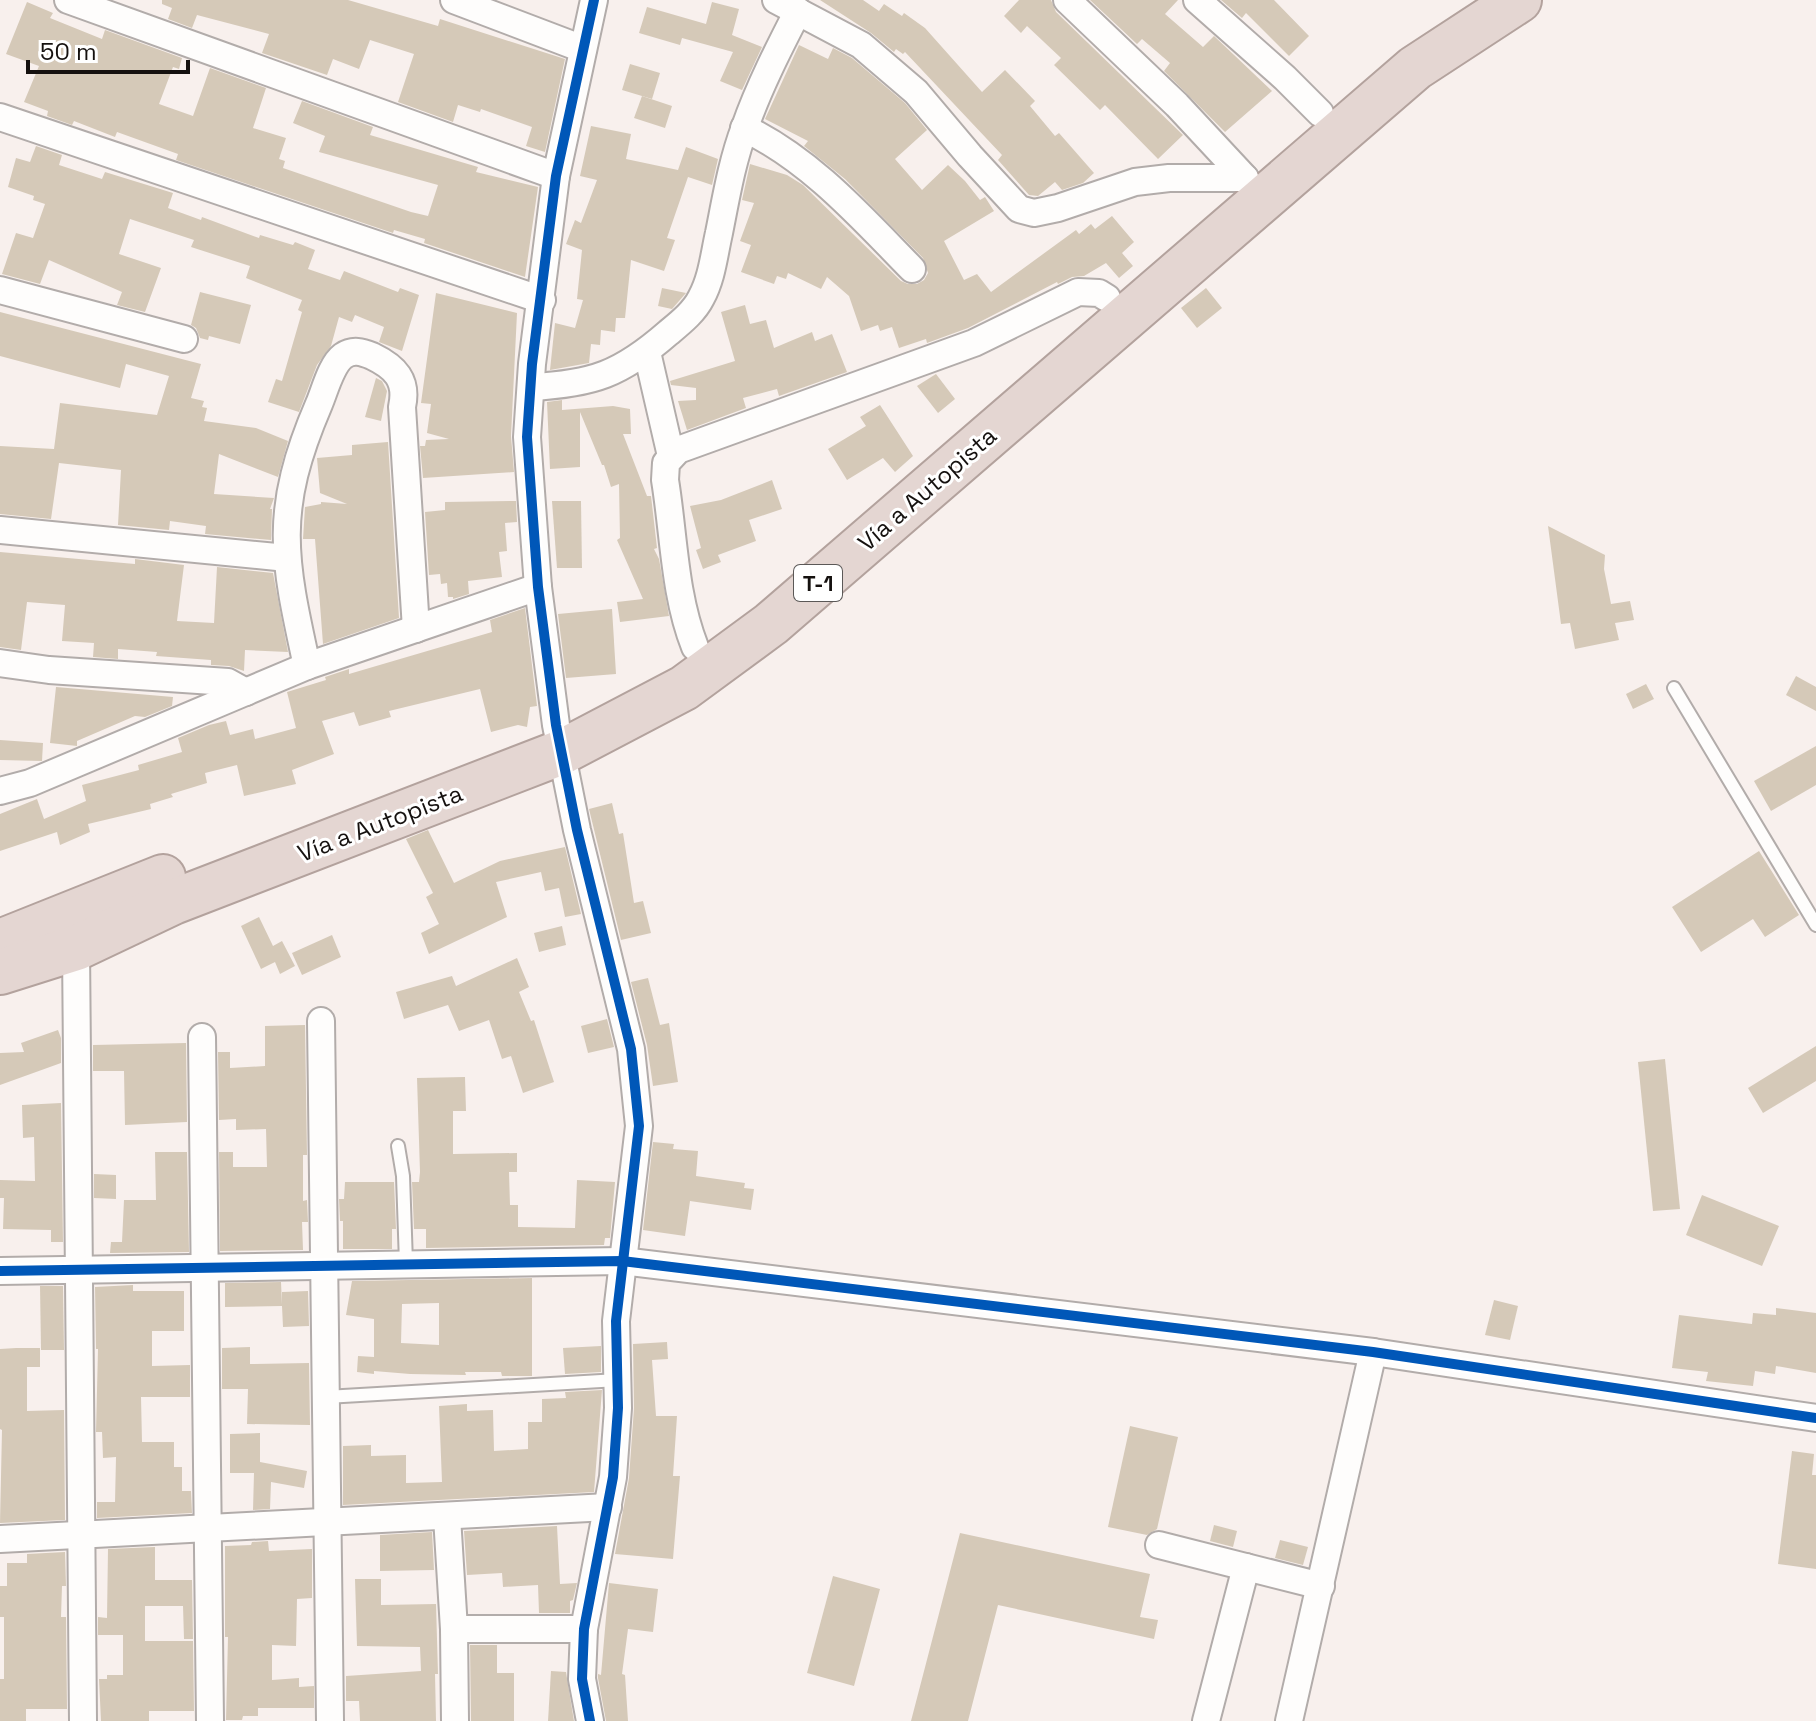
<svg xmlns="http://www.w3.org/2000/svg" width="1816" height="1721" font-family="'Space Grotesk',sans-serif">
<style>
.building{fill:#d5c9b8;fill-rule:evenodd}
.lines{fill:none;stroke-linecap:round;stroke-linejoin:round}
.lane-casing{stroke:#b2acaa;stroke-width:16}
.street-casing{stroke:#b2acaa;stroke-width:30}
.highway-casing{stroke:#b3a29d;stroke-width:48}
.lane{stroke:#fefdfc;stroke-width:12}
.street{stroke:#fefdfc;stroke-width:26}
.highway{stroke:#e4d6d2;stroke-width:44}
.cycleway-casing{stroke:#fff;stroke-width:15}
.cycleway{stroke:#0057b8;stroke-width:10}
.labels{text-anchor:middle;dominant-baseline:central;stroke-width:6;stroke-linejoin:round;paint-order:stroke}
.shield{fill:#fff;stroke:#5b5857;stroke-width:2}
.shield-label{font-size:22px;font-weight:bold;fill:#15110f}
.street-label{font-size:24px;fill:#15110f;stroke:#fff}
</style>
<rect width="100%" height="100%" fill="#f8f0ed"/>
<g class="building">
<path d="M162 0H348L438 26 440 19 565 59 545 152 526 146 532 127 481 109 480 112 458 105 453 122 398 102 414 54 370 40 359 69 333 59 327 75 262 53 269 34 197 15 192 28 168 19 172 8 162 4Z"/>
<path d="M820 0H863L879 11 884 4 902 16 904 13 925 28 982 92 1005 70 1035 101 1030 106 1055 136 1059 133 1094 173 1083 183 1062 190 1055 182 1038 196 1029 195 998 160 1002 155 905 52 903 54 896 49 894 52 871 33Z"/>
<path d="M1019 0H1051L1056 12 1183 135 1158 159 1105 105 1100 110 1054 65 1061 58 1027 26 1021 33 1004 16Z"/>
<path d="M1090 0H1178L1165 14 1203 47 1214 36 1272 91 1225 132 1164 71 1170 63 1142 39 1137 44Z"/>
<path d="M1221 0H1274L1309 36 1289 56 1246 13 1242 18Z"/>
<path d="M27 2 53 13 50 18 102 39 105 30 182 58 179 69 173 67 159 104 193 116 210 68 266 88 253 128 286 138 279 159 285 161 283 168 411 212 428 216 438 185 319 152 325 136 293 123 302 101 373 127 370 135 478 167 476 172 538 187 525 277 424 243 425 239 394 230 393 233 176 160 178 154 117 132 115 137 74 121 72 125 47 116 48 111 24 102 39 66 6 54Z"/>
<path d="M712 2 739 9 732 35 762 47 742 90 720 81 733 52 682 38 680 45 639 33 647 7 706 24Z"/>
<path d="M799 45 828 59 833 48 852 58 905 103 927 130 895 159 922 190 948 165 965 181 980 200 985 197 994 211 944 241 964 280 977 274 991 292 1076 230 1079 234 1091 224 1095 229 1112 216 1134 242 1122 253 1133 266 1119 278 1106 263 1084 276 1072 277 1058 284 1057 282 968 328 927 343 926 339 899 348 892 327 880 331 878 325 861 331 849 296 827 277 821 289 788 273 786 279 777 276 774 284 741 272 751 245 740 241 754 203 742 200 750 164 787 175 803 185 901 281 908 284H917L924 280 928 273 923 258 845 179 804 146 808 141 765 119Z"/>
<path d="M630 64 660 73 652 99 622 90Z"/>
<path d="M642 96 672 106 665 128 634 118Z"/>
<path d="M591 126 631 134 626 159 678 170 686 147 718 159 712 185 688 177 667 238 675 240 664 271 631 260 625 318H616L615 332 601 330 600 345 591 344 589 363 550 370 555 323 575 328 583 300 577 299 582 250 566 244 575 220 581 223 597 180 580 176Z"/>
<path d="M36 146 62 155 59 165 102 179 105 172 173 193 168 208 201 220 202 217 259 238 260 235 293 245 295 242 315 250 308 269 340 280 344 271 398 292 400 288 419 295 402 351 379 342 384 327 355 315 352 322 339 317 331 346 317 365 299 412 268 402 276 379 282 381 302 312 298 310 302 300 246 278 250 266 191 247 194 240 130 219 119 254 161 268 145 312 117 305 122 292 49 260 40 284 2 274 16 233 33 238 45 204 33 200 34 196 8 187 16 158 30 162Z"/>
<path d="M662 288 686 293 672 309 658 306Z"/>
<path d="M1206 288 1222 308 1197 328 1181 308Z"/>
<path d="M200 292 251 305 240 344 209 336 208 340 200 338 196 328 191 325Z"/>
<path d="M436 293 517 313 511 436 514 472 423 478 420 446H425L426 440 449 439 427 433 431 404 421 403Z"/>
<path d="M745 305 750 324 766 320 774 348 812 332 815 341 832 334 847 372 779 396 777 389 743 398 746 408 687 430 678 401 696 400V388L671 385 670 381 735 361 721 312Z"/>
<path d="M0 312 201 364 191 398 204 401 202 407 207 408 204 421 256 428 288 441 278 477 219 454 214 494 274 498 270 509H272L271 540 205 534 206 526 170 521 169 530 118 525 121 470 59 463 51 519 0 514V446L54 449 60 403 157 415 169 376 126 364 120 388 0 356Z"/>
<path d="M936 374 955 399 938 413 917 386Z"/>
<path d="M376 378 382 381 387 391 381 421 365 417Z"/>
<path d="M562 400V410L613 406 630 409 631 434H623L647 496H651L657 548 654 549 659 559 669 616 620 622 617 602 643 599 617 540 620 538 619 484 611 487 604 465H602L580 412V467L550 469 547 402Z"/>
<path d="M880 405 913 456 895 472 883 458 847 480 828 449 866 426 860 417Z"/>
<path d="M388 442 399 618 323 644 315 539H303L305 507 321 504V502L347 504 320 493 317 458 352 455V445Z"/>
<path d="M772 480 782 509 749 520 756 541 718 555 721 562 703 569 696 550 701 548 690 506 721 500Z"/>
<path d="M516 501 517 522 505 523 507 551 499 552 502 577 468 581 469 594 453 599V597H448L447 583 441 584 440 574 429 575 425 512 445 510V502Z"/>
<path d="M552 501H581L582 568H557Z"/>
<path d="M1548 526 1605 555 1604 569 1611 604 1630 601 1634 620 1615 623 1619 640 1575 649 1570 623 1561 624Z"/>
<path d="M0 552 135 564V559L184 565 177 621 214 623 217 567 273 573 288 652 245 650 244 671 229 666 211 665V660L156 656 157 652 118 649V659L93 657 94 643 62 641 65 605 27 602 21 650 0 647Z"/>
<path d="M525 608 537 706 530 707 527 727 518 725 491 732 480 689 389 711 391 717 359 726 354 712 322 721 334 754 292 770 296 784 244 796 237 765 205 773 207 783 171 794 173 797 150 804 151 809 88 824 90 832 60 845 57 832 0 851V814L37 799 44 819 86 801 82 785 139 770 138 765 182 752 178 738 209 725 226 721 230 735 253 729 255 739 296 728 287 692 326 680 325 677 349 669V674L492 632 490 620Z"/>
<path d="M612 609 616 674 566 678 558 614Z"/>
<path d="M1796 676 1816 687V711L1786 695Z"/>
<path d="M1646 684 1654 699 1633 709 1626 694Z"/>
<path d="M56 687 173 697 172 706 145 717 135 716 77 741V746L50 743Z"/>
<path d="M0 740 43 743 42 761 0 760Z"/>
<path d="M1816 746V785L1771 811 1754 781Z"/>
<path d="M612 803 619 834 623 833 634 903 643 901 651 933 621 940 589 809Z"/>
<path d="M428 830 454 883 500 861 565 847 581 914 565 917 559 888 545 891 541 872 496 882 507 917 429 954 421 933 439 924 426 897 433 893 406 839Z"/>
<path d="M1759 851 1799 915 1765 937 1753 919 1701 952 1672 907Z"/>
<path d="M259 917 273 946 282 941 295 966 280 974 275 962 261 969 241 926Z"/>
<path d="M562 926 566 945 539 952 534 933Z"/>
<path d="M332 935 341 957 302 975 292 953Z"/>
<path d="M517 958 529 987 519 992 531 1021 534 1020 554 1082 523 1093 511 1056 502 1059 489 1020 459 1031 448 1005 404 1019 396 992 452 976 456 986Z"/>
<path d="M648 978 660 1025 669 1023 678 1082 653 1086 647 1045 631 982Z"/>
<path d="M607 1019 614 1047 588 1053 581 1026Z"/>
<path d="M305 1025 307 1155H303V1201L307 1200 308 1222H302L303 1250 220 1251 219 1152H233V1167H267L266 1129 236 1130V1119L219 1120 218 1052H230V1068L265 1066V1026Z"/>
<path d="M58 1030 61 1038V1063L0 1085V1053L24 1052 21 1043Z"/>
<path d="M186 1043 187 1122 125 1125 124 1071H93V1045Z"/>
<path d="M1816 1046V1081L1763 1113 1748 1088Z"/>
<path d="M1665 1059 1680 1209 1653 1211 1638 1062Z"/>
<path d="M465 1077 466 1111H453V1154L517 1153V1172H509L510 1205H518V1227L575 1228 577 1180 615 1182 610 1238H605L604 1245 426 1248V1229H414L412 1182H419L420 1172 417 1078Z"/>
<path d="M61 1103 63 1242H51V1230L3 1229 4 1198H0V1180L35 1181 34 1137 23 1138 22 1105Z"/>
<path d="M653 1142 674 1144 673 1149 698 1151 696 1176 745 1183 744 1188 754 1189 751 1210 690 1201 685 1236 643 1230Z"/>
<path d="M155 1152H187L189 1252 110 1253 111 1242H122L124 1200H156Z"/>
<path d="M94 1174 116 1175V1199L94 1198Z"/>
<path d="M345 1182H394L396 1229H392V1249H343V1221H340L339 1199H344Z"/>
<path d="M1702 1195 1779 1226 1762 1266 1686 1235Z"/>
<path d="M532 1278V1376H502L501 1372H465L466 1375 410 1374 374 1371V1368V1374L357 1372 358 1356 374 1357V1319L346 1315 352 1281ZM439 1303V1345L401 1343 402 1304Z"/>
<path d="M281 1282 282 1305V1292L308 1291 309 1326 283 1327 282 1306 225 1307V1283Z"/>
<path d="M133 1285V1291H184V1331H152V1366L190 1365V1397H141L142 1442H174V1467H182V1491H191L192 1513 97 1518V1502H115L116 1457 103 1458 102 1432H96L98 1349H96L95 1287Z"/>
<path d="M40 1286H63L64 1350H41Z"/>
<path d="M1494 1300 1518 1306 1510 1340 1485 1335Z"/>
<path d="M1776 1308 1816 1313V1373L1776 1366 1775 1374 1755 1371 1753 1386 1706 1381 1708 1372 1672 1368 1679 1315 1752 1324 1753 1313 1776 1315Z"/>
<path d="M667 1342 668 1359 652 1360 656 1416H677L673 1476H680L673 1559 615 1554 629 1478 634 1408 633 1344Z"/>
<path d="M601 1346V1372L565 1374 563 1348Z"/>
<path d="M250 1347V1364L309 1363 310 1425 247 1424 248 1389H222V1348Z"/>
<path d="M16 1348H40V1367H27V1411L64 1410 65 1520 0 1523 2 1430 0 1429V1349Z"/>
<path d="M602 1390 594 1492 343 1505V1446L371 1445V1456L406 1455V1483L442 1482 439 1406 467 1404V1411L493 1410 494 1451 528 1449V1422H542V1399L566 1398 565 1392Z"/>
<path d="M1130 1426 1178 1437 1157 1529 1147 1535 1108 1527Z"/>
<path d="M260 1433V1462L307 1471 304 1488 271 1482 270 1509 253 1510 254 1473H230V1434Z"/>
<path d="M1792 1451 1814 1454 1812 1475H1816V1569L1778 1564Z"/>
<path d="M1214 1525 1237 1531 1233 1547 1210 1541Z"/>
<path d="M557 1526 560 1584 577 1583 573 1600 570 1601V1613H539L538 1585 503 1587 502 1573 467 1575 464 1531Z"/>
<path d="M432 1532 434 1570 380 1571V1535Z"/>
<path d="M960 1533 1150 1574 1140 1617 1158 1620 1154 1639 998 1605 968 1721H911Z"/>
<path d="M1280 1540 1308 1547 1303 1565 1275 1558Z"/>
<path d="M268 1541 269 1551 312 1549V1598L297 1599 296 1646 272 1645V1680L299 1678V1687L314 1686V1708H258V1716H243L242 1720H226L228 1637H225V1546L251 1545 252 1542Z"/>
<path d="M155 1547V1580H192L193 1639H184L183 1606H145V1641H193L194 1711H149V1721H101L99 1679H107V1675H123V1635H98V1617L107 1618 108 1549Z"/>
<path d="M65 1552 66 1586H62L61 1617H66L67 1709H26V1721H0V1679H4V1617H0V1586H7V1563H27V1554Z"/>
<path d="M833 1576 880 1589 854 1686 807 1673Z"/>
<path d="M355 1579H381V1605L436 1604 438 1674H435L436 1721H360L359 1701H346V1676L421 1671 420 1647 357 1646Z"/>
<path d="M609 1583 658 1589 653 1632 628 1629 622 1674 625 1675 628 1721H606L598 1678V1674L601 1675Z"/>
<path d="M470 1645H497V1673H514V1721H471Z"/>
<path d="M551 1671 566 1672 574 1721H548Z"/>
</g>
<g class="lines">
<defs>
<g id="lane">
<path d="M1674 688 1816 925"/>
<path d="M398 1146 403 1176 406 1263"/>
<path d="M326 1397 618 1380"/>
</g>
<g id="street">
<path d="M68 0 556 176"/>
<path d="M454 0 583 49"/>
<path d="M776 0 861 45 916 92 970 156 1019 209 1034 213 1058 208 1135 182 1169 178H1245"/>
<path d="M1067 0 1177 105 1245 178"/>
<path d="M1197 0 1285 78 1320 113"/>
<path d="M0 117 542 300"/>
<path d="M744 128C811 160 861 217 912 269"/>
<path d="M0 290 184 339"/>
<path d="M647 352 671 456"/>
<path d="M531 387C593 384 621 374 668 333 680 323 694 312 701 298 712 278 714 255 719 233 726 198 732 161 745 127 759 87 779 48 798 11"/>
<path d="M0 530 287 558"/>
<path d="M695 647C674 594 674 535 665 480L666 463 678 450 974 343 1078 292 1099 293 1107 298"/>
<path d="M0 663 49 670 228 682 246 692"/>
<path d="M307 666C283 557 273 511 319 404 325 390 331 365 343 356 353 349 362 352 372 356 395 367 408 380 402 407L416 629"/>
<path d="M0 791 30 783 307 666 538 587"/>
<path d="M76 948 83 1721"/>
<path d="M321 1021 330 1721"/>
<path d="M202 1037 210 1721"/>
<path d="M0 1271 622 1261 1373 1352 1816 1418"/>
<path d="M447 1517 454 1629 455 1721"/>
<path d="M0 1539 608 1507"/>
<path d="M1159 1545 1321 1586"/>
<path d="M454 1629H584"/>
<path d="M590 1721 582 1679 584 1629 613 1477 618 1408 616 1321 639 1126 631 1049 577 830 556 725 538 587 527 437 532 364 556 176 594 0"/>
<path d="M1206 1721 1246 1567"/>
<path d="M1289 1721 1373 1352"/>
</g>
<g id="highway">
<path d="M0 942 163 877"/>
<path d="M0 972 76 948 173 902 562 752 684 688 771 624 1415 68 1519 0"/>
</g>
</defs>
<use href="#lane" class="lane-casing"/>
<use href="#street" class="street-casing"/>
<use href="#highway" class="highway-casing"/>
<use href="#lane" class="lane"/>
<use href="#street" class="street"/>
<use href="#highway" class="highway"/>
<defs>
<g id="cycleway">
<path d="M0 1271 622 1261 1373 1352 1816 1418"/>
<path d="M590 1721 582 1679 584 1629 613 1477 618 1408 616 1321 639 1126 631 1049 577 830 556 725 538 587 527 437 532 364 556 176 594 0"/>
</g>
</defs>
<use href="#cycleway" class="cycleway-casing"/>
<use href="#cycleway" class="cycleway"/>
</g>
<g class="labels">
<rect class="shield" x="794" y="565" width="48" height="36" rx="6"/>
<g class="shield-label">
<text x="818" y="583">T-1</text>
</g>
<g class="street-label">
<text transform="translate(927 489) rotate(-41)">Vía a Autopista</text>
<text transform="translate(380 823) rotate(-21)">Vía a Autopista</text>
</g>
</g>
<path d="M28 60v12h160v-12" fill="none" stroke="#15110f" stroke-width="4"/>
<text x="40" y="60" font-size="24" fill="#15110f" stroke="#ffffff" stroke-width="6" paint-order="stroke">50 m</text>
</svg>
